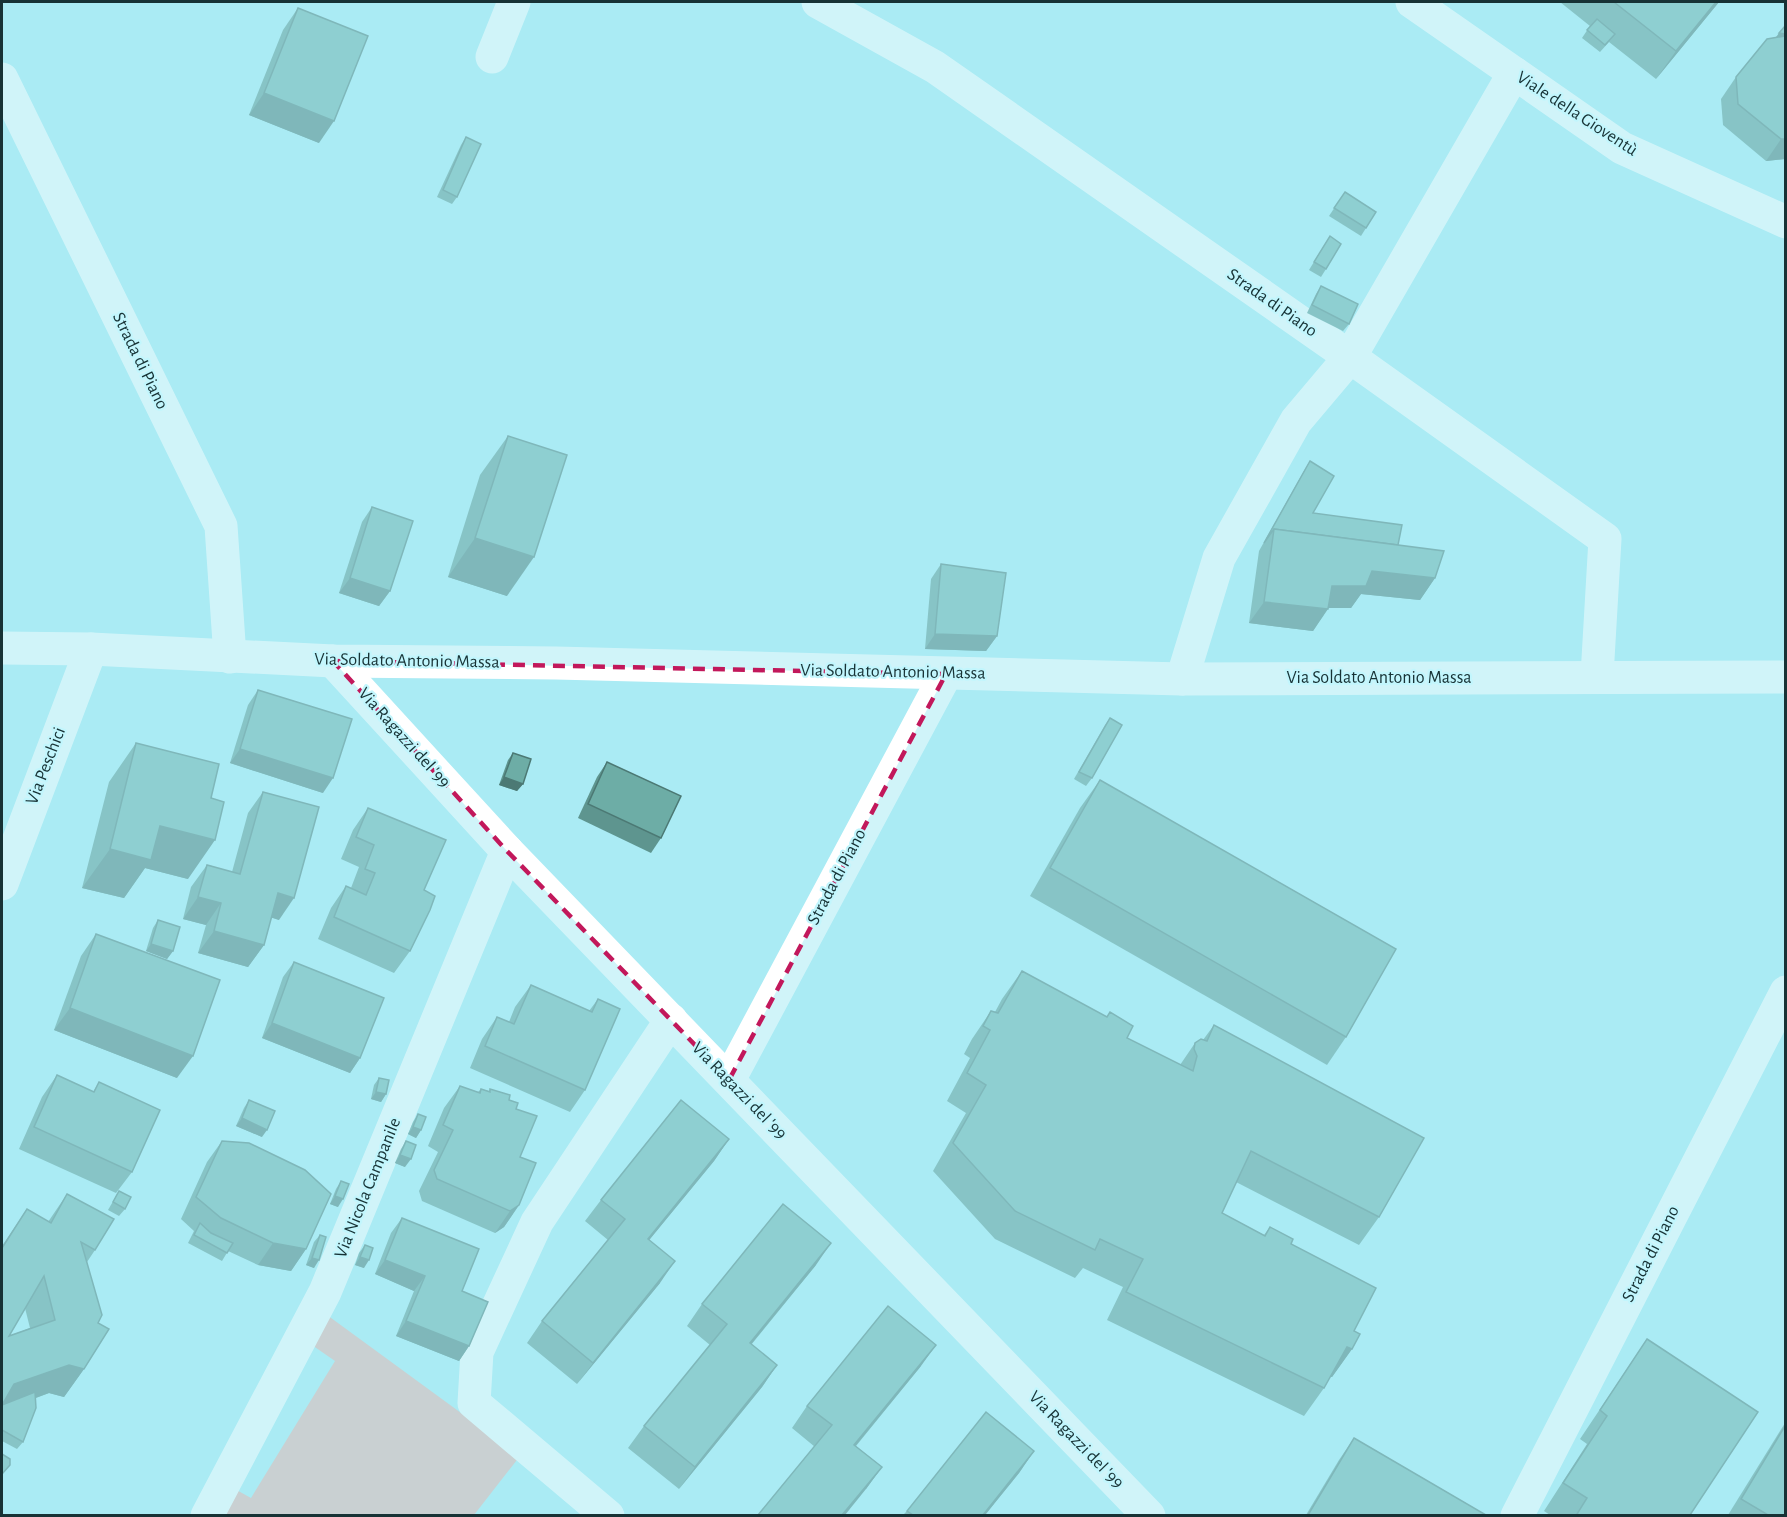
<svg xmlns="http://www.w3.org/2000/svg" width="1787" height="1517" font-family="'Alegreya Sans',sans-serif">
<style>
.green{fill:#efb0a8}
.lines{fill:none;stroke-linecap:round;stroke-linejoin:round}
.minor{stroke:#fff;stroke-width:33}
.wall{fill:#5e958f;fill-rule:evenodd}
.shaded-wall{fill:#4c7974}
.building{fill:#6dada6;stroke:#4c7974;stroke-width:1.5;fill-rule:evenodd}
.marked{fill:none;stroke:#c2185b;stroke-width:4.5;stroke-dasharray:12 8;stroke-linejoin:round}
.labels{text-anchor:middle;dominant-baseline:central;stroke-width:4.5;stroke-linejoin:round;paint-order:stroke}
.street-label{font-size:18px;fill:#173235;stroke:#c2f6fd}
</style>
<rect width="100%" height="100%" fill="#aaebf4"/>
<path class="green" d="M327 1315 520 1456 474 1515 220 1516 233 1488 251 1498 335 1361 309 1343Z"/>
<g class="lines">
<g class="minor">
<path d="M818 2 935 67 1350 357 1605 539 1597 676"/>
<path d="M1412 2 1622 148 1786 222"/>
<path d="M492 57 514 2"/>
<path d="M2 79 221 526 230 657"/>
<path d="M2 648 91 649 333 661 556 663 1182 679 1786 677"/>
<path d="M333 661 507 851 1149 1516"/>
<path d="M1182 679 1219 558 1296 421 1350 357 1514 73"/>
<path d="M2 884 91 649"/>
<path d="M729 1080 946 674"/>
<path d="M207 1516 325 1292 507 851"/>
<path d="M608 1516 474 1403 477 1352 537 1222 671 1020"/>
<path d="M1517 1516 1786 992"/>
</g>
</g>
<g class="wall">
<path d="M1560 2H1719L1656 79 1609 42 1600 52 1582 38 1590 26Z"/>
<path d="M298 8 319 143 249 115 283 30Z"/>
<path d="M1767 39 1785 159 1766 161 1723 125 1721 99 1736 77Z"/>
<path d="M466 137 457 197 452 204 437 197 461 145Z"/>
<path d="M1345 192 1366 228 1361 236 1329 216Z"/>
<path d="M1330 236 1326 269 1321 277 1309 270Z"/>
<path d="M1321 286 1349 324 1343 331 1307 313 1316 294Z"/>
<path d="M508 436 507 596 448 577 480 475Z"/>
<path d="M1310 461 1313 513 1398 545 1435 578 1420 600 1361 594 1351 608H1328L1313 631 1249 623 1259 551 1305 469Z"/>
<path d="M372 507 390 591 379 606 339 593 362 522Z"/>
<path d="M941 564 997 636 986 651 925 649 931 579Z"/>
<path d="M258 690 323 793 230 763 248 705Z"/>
<path d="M1110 718 1092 778 1086 786 1074 779 1105 725Z"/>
<path d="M136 743 188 879 145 868 124 898 82 888 109 782Z"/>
<path d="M513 753 523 784 517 791 499 785 508 760Z"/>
<path d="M607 762 661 838 651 853 578 818 597 777Z"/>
<path d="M1100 780 1346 1037 1327 1065 1030 896 1080 808Z"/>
<path d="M263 792 279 920 271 917 264 945 248 967 198 953 206 925 183 919 191 887 207 865 232 872 248 813Z"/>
<path d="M368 808 424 890 410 951 394 973 318 939 331 908 346 886 351 888 359 867 341 859 353 830Z"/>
<path d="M158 920 173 951 167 959 146 951 153 928Z"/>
<path d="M96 934 177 1078 54 1030 81 956Z"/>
<path d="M294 962 360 1058 350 1073 262 1038 283 977Z"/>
<path d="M1022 971 1127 1038 1180 1065 1195 1043 1203 1040 1214 1025 1379 1217 1359 1245 1236 1182 1222 1213 1264 1235 1270 1227 1291 1244 1354 1331 1352 1349 1332 1377H1330L1324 1388 1304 1416 1107 1320 1123 1287 1083 1268 1075 1278 995 1239 933 1171 966 1113 947 1101 970 1058 964 1054 972 1039 991 1011 995 1012 1002 999Z"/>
<path d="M531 985 589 1011 598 999 585 1090 570 1112 470 1068 482 1039 497 1017 509 1022 515 1007Z"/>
<path d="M57 1075 93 1092 99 1082 132 1172 116 1193 19 1149 42 1097Z"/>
<path d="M379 1078 386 1094 381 1102 371 1099 374 1085Z"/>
<path d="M460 1086 478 1092 481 1089 489 1091 490 1089 509 1100 516 1109 520 1157 519 1205 504 1227 495 1233 422 1201 419 1191 438 1152 428 1146 444 1108Z"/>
<path d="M249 1100 262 1137 236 1126 244 1108Z"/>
<path d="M418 1114 421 1130 416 1138 408 1134 413 1122Z"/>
<path d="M729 1139 714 1161 649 1240 660 1283 577 1384 527 1343 542 1321 608 1240 585 1221 601 1200Z"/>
<path d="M222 1141 306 1249 291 1271 258 1265 228 1251 222 1261 188 1243 194 1231 181 1219 207 1162Z"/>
<path d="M406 1141 405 1167 395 1163 401 1149Z"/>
<path d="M341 1181 338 1207 330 1204 336 1189Z"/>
<path d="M119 1191 125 1209 119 1216 108 1210Z"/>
<path d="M67 1194 95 1250 87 1262 98 1323 84 1369 64 1397 49 1393 36 1398 23 1442 17 1449 2 1441V1246L27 1209 48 1222ZM25 1308 30 1328 9 1336Z"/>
<path d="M402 1218 462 1291 469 1346 459 1361 396 1336 414 1291 375 1274 391 1233Z"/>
<path d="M320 1235 314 1268 306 1265 314 1242Z"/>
<path d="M365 1245 364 1268 355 1265 359 1253Z"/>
<path d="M816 1265 751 1345 777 1365 762 1387 679 1489 628 1448 644 1426 710 1345 687 1326 702 1304Z"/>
<path d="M1647 1339 1690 1515H1550L1544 1511 1587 1444 1580 1439Z"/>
<path d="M921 1366 856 1446 882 1467 866 1489 792 1428 807 1406Z"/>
<path d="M1785 1423V1515H1728Z"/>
<path d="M1354 1438 1486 1515H1306L1339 1460Z"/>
<path d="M1034 1451 1019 1473 985 1515H903L907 1511Z"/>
</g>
<g class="shaded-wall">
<path d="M1716 2H1719L1656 79 1676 51Z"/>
<path d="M1779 33 1785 34V44L1763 55Z"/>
<path d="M264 93 334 121 319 143 249 115Z"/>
<path d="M1781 139H1785V159L1766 161Z"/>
<path d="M475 538 534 557 507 596 448 577Z"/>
<path d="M1372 571 1435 578 1420 600 1361 594 1351 608H1317L1332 586Z"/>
<path d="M350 578 390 591 379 606 339 593Z"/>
<path d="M1264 602 1328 609 1313 631 1249 623Z"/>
<path d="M935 634 997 636 986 651 925 649Z"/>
<path d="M240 749 333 778 323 793 230 763Z"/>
<path d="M504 777 523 784 517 791 499 785Z"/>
<path d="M160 826 215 840 188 879 145 868 124 898 82 888 110 849Z"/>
<path d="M278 893 294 898 279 920 263 915Z"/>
<path d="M198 897 221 903 206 925 183 919Z"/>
<path d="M214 931 264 945 248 967 198 953Z"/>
<path d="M151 944 173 951 167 959 146 951Z"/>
<path d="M70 1008 193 1056 177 1078 54 1030Z"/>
<path d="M272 1023 360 1058 350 1073 262 1038Z"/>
<path d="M376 1092 386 1094 381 1102 371 1099Z"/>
<path d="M242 1118 267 1130 262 1137 236 1126Z"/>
<path d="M413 1127 421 1130 416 1138 408 1134Z"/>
<path d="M729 1139 714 1161 632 1261 648 1239Z"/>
<path d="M400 1155 411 1159 405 1167 395 1163Z"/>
<path d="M335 1196 343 1199 338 1207 330 1204Z"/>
<path d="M519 1205 504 1227 495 1233 510 1211Z"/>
<path d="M273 1243 306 1249 291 1271 258 1265Z"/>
<path d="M831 1243 816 1265 734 1365 750 1343Z"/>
<path d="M360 1257 369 1260 364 1268 355 1265Z"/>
<path d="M312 1258 319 1260 314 1268 306 1265Z"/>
<path d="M385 1260 425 1276 414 1291 375 1274Z"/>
<path d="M675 1261 660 1283 577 1384 593 1363Z"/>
<path d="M406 1321 469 1346 459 1361 396 1336Z"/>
<path d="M936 1345 921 1366 839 1466 854 1445Z"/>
<path d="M1347 1347 1352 1349 1332 1377 1327 1375Z"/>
<path d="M69 1365 84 1369 64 1397 49 1393 2 1410V1402L14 1384Z"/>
<path d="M777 1365 762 1387 679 1489 695 1467Z"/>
<path d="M1034 1451 1019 1473 985 1515H983Z"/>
<path d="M882 1467 866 1489 845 1515H842Z"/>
</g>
<g class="building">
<path d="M1614 2H1716L1676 51Z"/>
<path d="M298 8 368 36 334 121 264 93Z"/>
<path d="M1597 19 1615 34 1605 45 1587 30Z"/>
<path d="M1785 26V34L1779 33Z"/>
<path d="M1785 36V139H1781L1738 104 1736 77 1767 39Z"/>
<path d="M466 137 481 144 457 197 443 190Z"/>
<path d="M1345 192 1376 212 1366 228 1334 208Z"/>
<path d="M1330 236 1341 244 1326 269 1314 262Z"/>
<path d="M1321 286 1358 304 1349 324 1312 305Z"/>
<path d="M508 436 567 455 534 557 475 538Z"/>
<path d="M1310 461 1334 476 1313 513 1402 525 1398 545 1274 529 1264 543Z"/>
<path d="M372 507 413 521 390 591 350 578Z"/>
<path d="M1274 529 1444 551 1435 578 1372 571 1366 586H1332L1328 609 1264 602Z"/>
<path d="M941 564 1006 573 997 636 935 634Z"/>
<path d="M258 690 352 719 333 778 240 749Z"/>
<path d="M1110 718 1122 725 1092 778 1079 772Z"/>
<path d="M136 743 219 764 211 798 224 802 215 840 160 826 151 860 110 849Z"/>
<path d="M513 753 531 759 523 784 504 777Z"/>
<path d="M607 762 681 796 661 838 588 804Z"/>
<path d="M1100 780 1396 949 1346 1037 1050 868Z"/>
<path d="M263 792 319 807 294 898 278 893 264 945 214 931 221 903 198 897 207 865 240 874Z"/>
<path d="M368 808 446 840 424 890 435 896 430 910 410 951 334 917 346 886 366 895 375 873 365 869 374 845 356 837Z"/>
<path d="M158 920 180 927 173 951 151 944Z"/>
<path d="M96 934 220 980 193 1056 70 1008Z"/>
<path d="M294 962 384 998 360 1058 272 1023Z"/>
<path d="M1022 971 1107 1017 1110 1012 1133 1026 1127 1038 1193 1071 1197 1056 1194 1049 1195 1043 1201 1039 1207 1041 1214 1025 1424 1138 1379 1217 1251 1151 1222 1213 1265 1236 1270 1227 1293 1239 1291 1244 1376 1288 1354 1331 1360 1334 1352 1349 1347 1347 1324 1388 1126 1292 1143 1259 1100 1239 1095 1250 1015 1211 953 1143 986 1085 967 1073 990 1030 983 1026 991 1011 998 1013Z"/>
<path d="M531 985 592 1012 598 999 620 1009 585 1090 485 1046 497 1017 514 1024Z"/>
<path d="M57 1075 94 1092 99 1082 160 1110 132 1172 34 1127Z"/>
<path d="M379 1078 389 1080 386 1094 376 1092Z"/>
<path d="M460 1086 480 1093 481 1089 490 1092V1089L510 1095 509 1100 518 1103 516 1109 537 1116 520 1157 536 1163 519 1205 510 1211 437 1179 434 1170 453 1130 443 1125Z"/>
<path d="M249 1100 275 1111 267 1130 242 1118Z"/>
<path d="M681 1100 729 1139 648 1239 675 1261 593 1363 542 1321 625 1219 601 1200Z"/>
<path d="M418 1114 426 1117 421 1130 413 1127Z"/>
<path d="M222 1141 249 1143 305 1170 331 1194 306 1249 273 1243 221 1218 196 1197Z"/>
<path d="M406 1141 416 1145 411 1159 400 1155Z"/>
<path d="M341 1181 349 1184 343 1199 335 1196Z"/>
<path d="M119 1191 131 1197 125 1209 113 1202Z"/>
<path d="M67 1194 114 1219 95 1250 81 1242 102 1315 98 1323 109 1329 84 1369 69 1365 14 1384 2 1405V1248L27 1209 51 1223ZM44 1276 55 1320 9 1336Z"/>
<path d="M783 1204 831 1243 750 1343 777 1365 695 1467 644 1426 727 1324 702 1304Z"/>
<path d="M402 1218 479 1249 462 1291 488 1302 469 1346 406 1321 425 1276 385 1260Z"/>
<path d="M200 1223 211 1233 233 1243 227 1253 194 1235Z"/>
<path d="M320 1235 326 1237 319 1260 312 1258Z"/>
<path d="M365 1245 373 1248 369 1260 360 1257Z"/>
<path d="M888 1306 936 1345 854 1445 882 1467 842 1515H758L832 1425 807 1406Z"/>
<path d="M1647 1339 1758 1412 1690 1515H1579L1577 1514 1587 1498 1563 1483 1607 1416 1600 1410Z"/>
<path d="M35 1392 36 1408 23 1442 2 1430V1405Z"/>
<path d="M986 1412 1034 1451 983 1515H913L907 1511Z"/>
<path d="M1785 1426V1515H1768L1741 1499Z"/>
<path d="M1354 1438 1486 1515H1308Z"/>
<path d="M2 1454 10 1459V1465L2 1474Z"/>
</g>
<path d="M0 0H1787V1517H0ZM333 661 946 674 729 1080 507 851Z" fill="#aaebf4" fill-opacity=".55" fill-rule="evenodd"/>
<path class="marked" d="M333 661 946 674 729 1080 507 851Z"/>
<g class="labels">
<g class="street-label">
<text transform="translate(1577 114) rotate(33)">Viale della Gioventù</text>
<text transform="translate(1272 303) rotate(35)">Strada di Piano</text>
<text transform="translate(140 361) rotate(64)">Strada di Piano</text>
<text transform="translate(407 661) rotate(1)">Via Soldato Antonio Massa</text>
<text transform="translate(893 672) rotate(1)">Via Soldato Antonio Massa</text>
<text x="1379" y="678">Via Soldato Antonio Massa</text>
<text transform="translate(404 738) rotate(48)">Via Ragazzi del '99</text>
<text transform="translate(46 766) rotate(-69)">Via Peschici</text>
<text transform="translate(837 877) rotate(-62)">Strada di Piano</text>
<text transform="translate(739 1091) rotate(46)">Via Ragazzi del '99</text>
<text transform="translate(368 1188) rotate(-68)">Via Nicola Campanile</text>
<text transform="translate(1651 1254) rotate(-63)">Strada di Piano</text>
<text transform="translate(1076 1440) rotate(46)">Via Ragazzi del '99</text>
</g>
</g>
<rect width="1787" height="1517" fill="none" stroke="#173235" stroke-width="6"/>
</svg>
